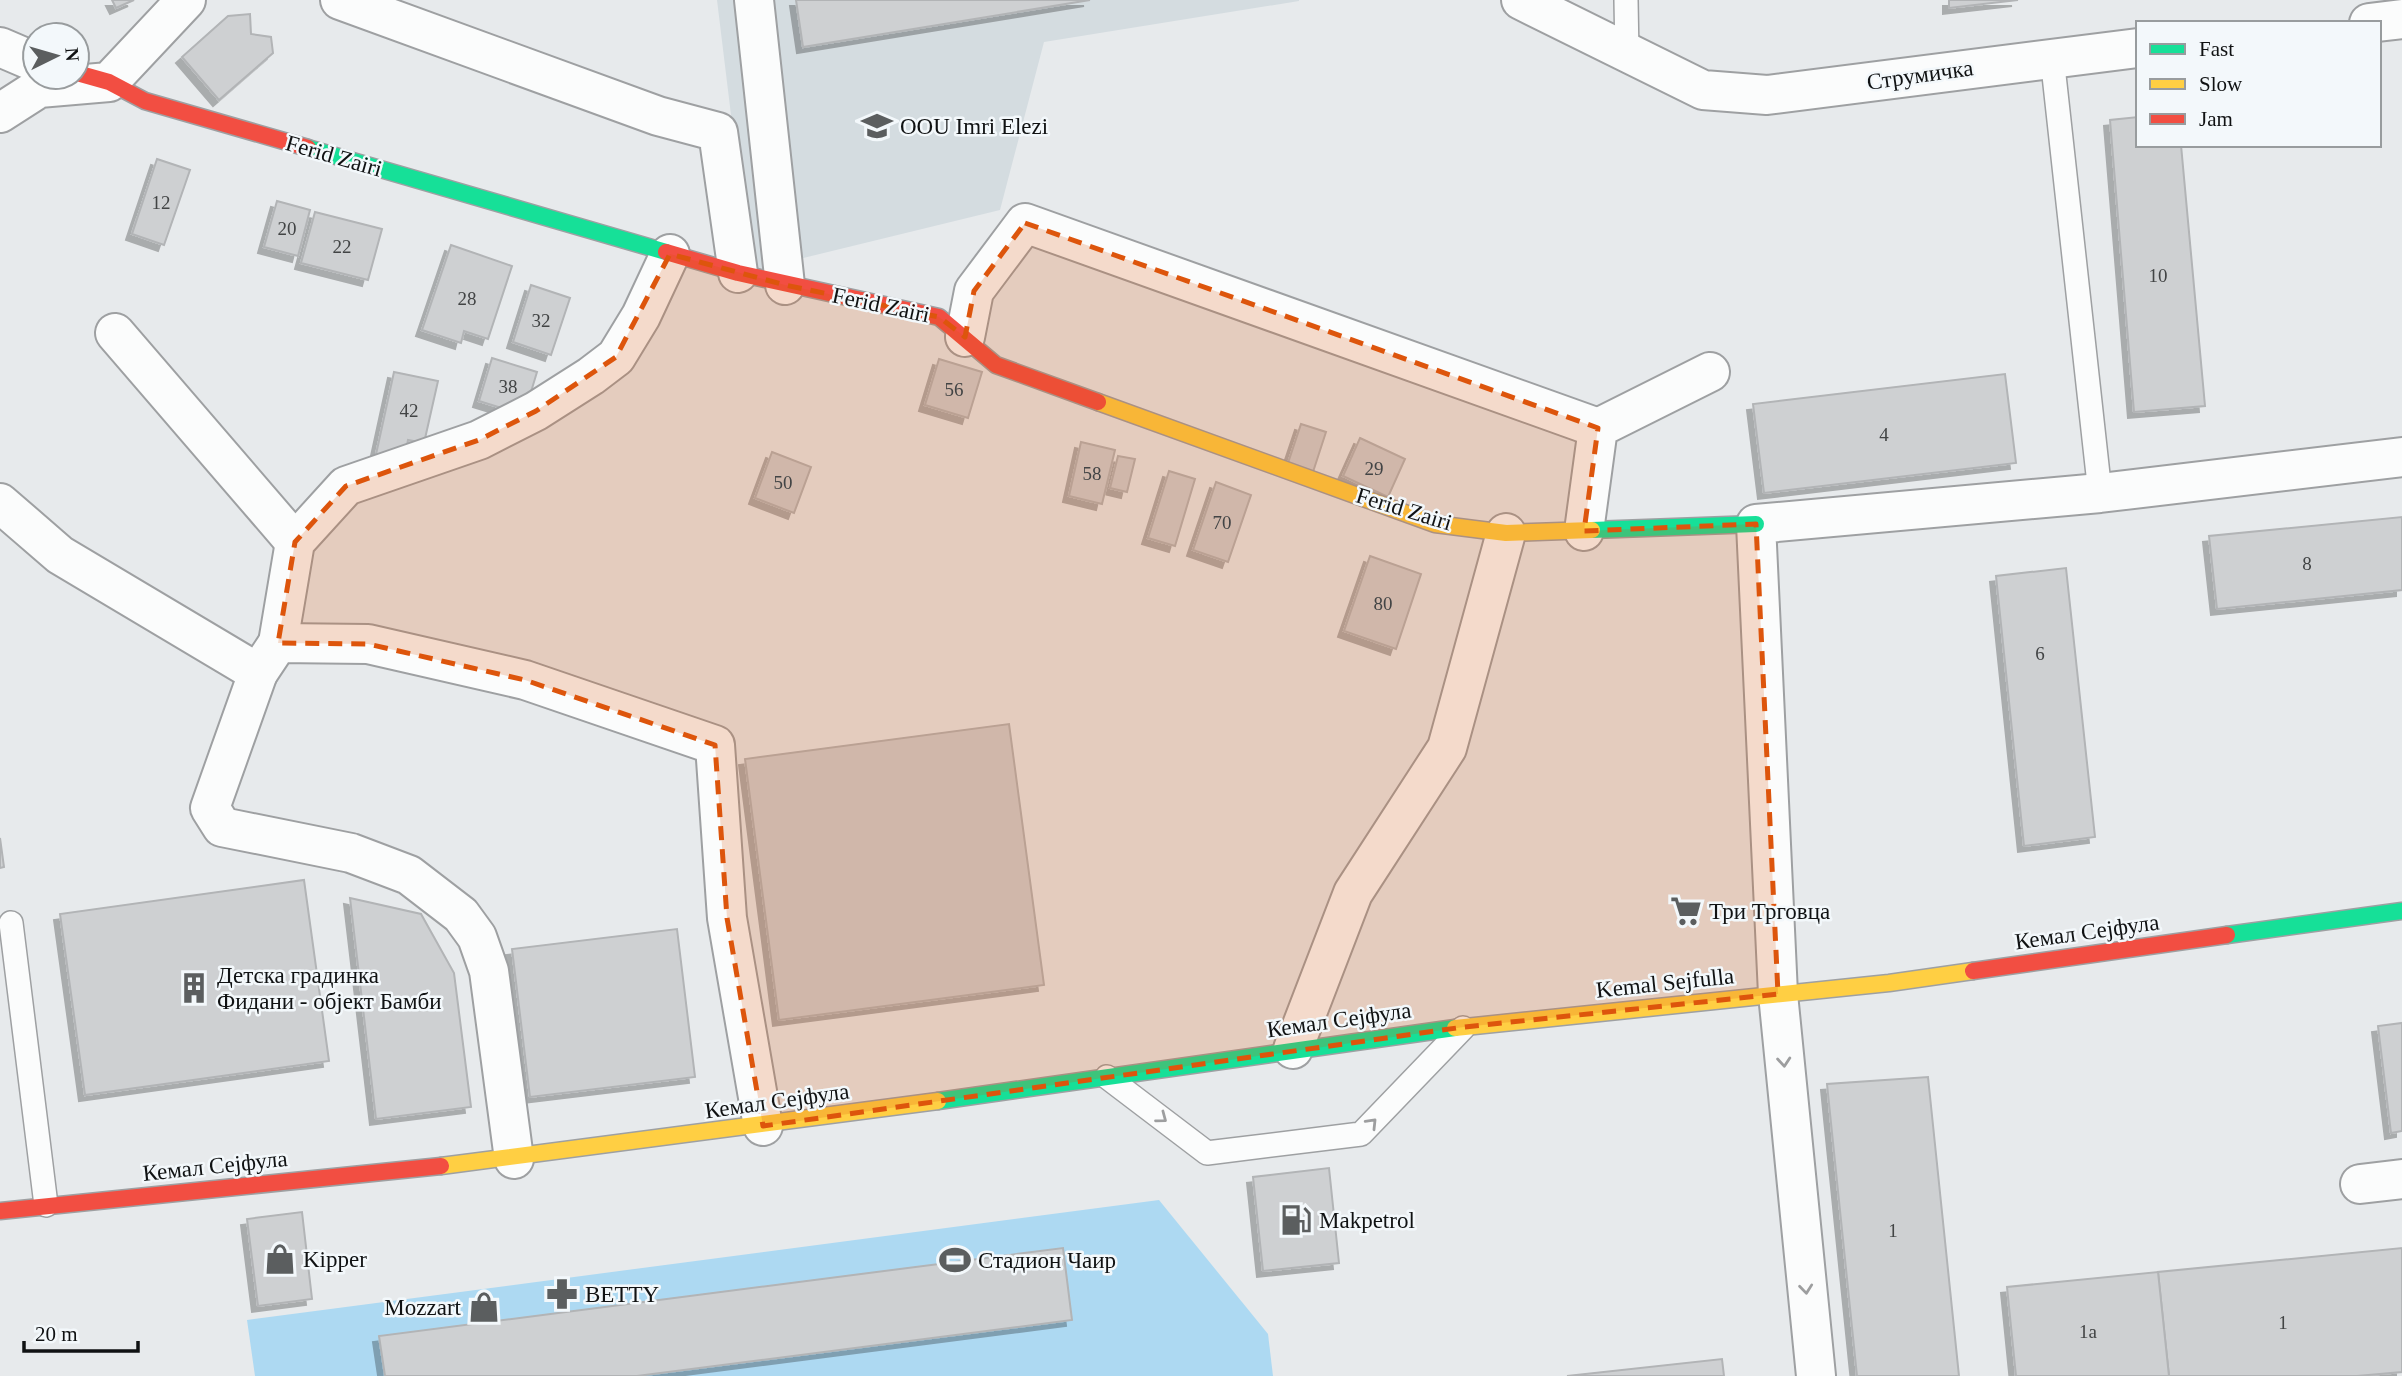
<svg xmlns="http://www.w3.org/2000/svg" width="2402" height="1376" font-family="Georgia,serif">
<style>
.built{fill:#d4dce0}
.pitch{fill:#add9f2}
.building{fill:#ced0d2;stroke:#b2b4b6;stroke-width:2;filter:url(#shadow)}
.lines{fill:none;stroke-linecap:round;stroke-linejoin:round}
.lane-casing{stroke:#9ea0a2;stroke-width:26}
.street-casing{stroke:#9ea0a2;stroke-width:42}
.fast-casing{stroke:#9ea0a2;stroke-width:19}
.slow-casing{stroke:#9ea0a2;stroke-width:19}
.jam-casing{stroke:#9ea0a2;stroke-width:19}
.lane{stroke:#fbfcfc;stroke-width:23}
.street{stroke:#fbfcfc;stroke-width:38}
.fast{stroke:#16e098;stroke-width:16}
.slow{stroke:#ffcf43;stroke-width:16}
.jam{stroke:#f24e42;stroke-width:16}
.oneway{stroke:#9d9e9f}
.marked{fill:#dd550c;fill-opacity:0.2;stroke:#dd550c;stroke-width:5;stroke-dasharray:14 9;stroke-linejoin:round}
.labels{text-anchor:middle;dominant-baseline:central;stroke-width:5;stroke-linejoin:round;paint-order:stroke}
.number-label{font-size:19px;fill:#424445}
.street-label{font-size:23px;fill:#101213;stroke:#f3f8fb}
.poi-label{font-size:23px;fill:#101213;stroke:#f3f8fb;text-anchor:start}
</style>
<defs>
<filter id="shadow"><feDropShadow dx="-6" dy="6" stdDeviation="0" flood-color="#0004"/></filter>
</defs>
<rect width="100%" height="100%" fill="#e7eaec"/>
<path class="built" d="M717 0H1299V1L1044 42 1000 210 750 271Z"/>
<path class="pitch" d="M1159 1200 1268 1334 1273 1376H255L247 1320Z"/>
<g class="building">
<path d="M112 0H134L116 8Z"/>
<path d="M796 0H1090L803 47Z"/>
<path d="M1949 0H2018L1949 8Z"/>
<path d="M250 14 251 34 271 37 273 53 219 100 182 57 228 16Z"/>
<path d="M2138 117V145H2181L2205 406 2134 412 2110 120Z"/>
<path d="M157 159 190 170 164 245 132 234Z"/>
<path d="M277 201 310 210 298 256 264 247Z"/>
<path d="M315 212 382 229 368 280 301 263Z"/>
<path d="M451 245 512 266 488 339 464 331 461 343 422 330Z"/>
<path d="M531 285 570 298 551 355 513 342Z"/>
<path d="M492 358 537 372 524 415 479 401Z"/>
<path d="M939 359 982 372 968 418 925 405Z"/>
<path d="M394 372 438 381 424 443 408 440 403 465 375 459Z"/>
<path d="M2005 374 2016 463 1764 493 1753 404Z"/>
<path d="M1301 424 1326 432 1313 472 1288 463Z"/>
<path d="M1360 438 1405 459 1388 497 1343 476Z"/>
<path d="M1081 442 1115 450 1102 504 1069 496Z"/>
<path d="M772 452 811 467 794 513 755 498Z"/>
<path d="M1118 456 1135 459 1127 492 1110 488Z"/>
<path d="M1169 471 1195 479 1175 546 1148 538Z"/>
<path d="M1216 482 1251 495 1228 562 1193 550Z"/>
<path d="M2402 517V590L2217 609 2209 536Z"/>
<path d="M1370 556 1421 574 1396 649 1344 631Z"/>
<path d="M2066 568 2095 837 2024 846 1996 576Z"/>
<path d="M1009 724 1044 985 779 1020 745 759Z"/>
<path d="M0 838 4 867 0 868Z"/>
<path d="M304 880 329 1061 85 1095 60 914Z"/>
<path d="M350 898 421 914 454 973 471 1107 376 1119Z"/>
<path d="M677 929 695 1077 530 1097 512 949Z"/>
<path d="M2402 1023V1131L2391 1133 2378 1026Z"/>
<path d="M1928 1077 1959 1376H1857L1827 1084Z"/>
<path d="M1329 1168 1339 1263 1263 1271 1253 1177Z"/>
<path d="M302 1212 312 1299 258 1306 247 1219Z"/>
<path d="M1063 1248 1072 1320 637 1376H385L379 1336Z"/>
<path d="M2402 1248V1372L2357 1376H2169L2158 1272Z"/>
<path d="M2158 1272 2169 1376H2016L2007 1287Z"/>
<path d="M1722 1359 1724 1376H1567Z"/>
</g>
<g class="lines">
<defs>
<g id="lane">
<path d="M1626 0 1627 55"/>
<path d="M2052 57 2100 493"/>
<path d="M11 923 46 1205"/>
<path d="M1107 1077 1207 1153 1361 1134 1463 1028"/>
</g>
<g id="street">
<path d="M340 0 658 116 718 132 738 273"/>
<path d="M754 0 785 285"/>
<path d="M1521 0 1703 90 1767 95 2138 48"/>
<path d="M2369 23 2402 19"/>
<path d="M0 47 35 62"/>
<path d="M0 113 39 88 109 82 186 0"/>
<path d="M115 333 295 542"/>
<path d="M965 337 974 291 1025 223 1598 428"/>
<path d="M0 503 60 555 258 673 278 643 368 644 525 680 715 745 727 918 763 1126"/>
<path d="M1584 531 1598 428 1710 372"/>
<path d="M278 643 295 542 346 486 479 440 536 411 591 376 616 357 641 316 670 254"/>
<path d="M258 673 210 808 222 827 351 853 409 875 461 915 477 937 489 971 514 1159"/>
<path d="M1293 1049 1353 893 1447 748 1506 533"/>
<path d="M2360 1184 2402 1179"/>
<path d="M1816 1376 1778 994 1756 524 2100 493 2402 457"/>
</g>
<g id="fast">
<path d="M308 148 666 252"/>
<path d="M1592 530 1756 524"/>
<path d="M2227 935 2402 911"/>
<path d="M938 1101 1455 1028"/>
</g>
<g id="slow">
<path d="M1098 402 1435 524 1506 533 1592 530"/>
<path d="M1455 1028 1889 983 1973 971"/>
<path d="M441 1166 938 1101"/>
</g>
<g id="jam">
<path d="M77 73 109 82 145 101 308 148"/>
<path d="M666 252 738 273 939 317 996 365 1098 402"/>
<path d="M1973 971 2227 935"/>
<path d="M0 1211 441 1166"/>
</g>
</defs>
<use href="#lane" class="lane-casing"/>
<use href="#street" class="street-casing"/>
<use href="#fast" class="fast-casing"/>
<use href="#slow" class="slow-casing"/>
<use href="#jam" class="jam-casing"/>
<use href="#lane" class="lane"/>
<use href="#street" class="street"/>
<use href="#fast" class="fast"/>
<use href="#slow" class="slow"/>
<use href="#jam" class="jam"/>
</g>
<defs><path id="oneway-chevron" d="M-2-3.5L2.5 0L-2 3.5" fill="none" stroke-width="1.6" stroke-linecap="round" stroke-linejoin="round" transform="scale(1.75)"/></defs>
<g class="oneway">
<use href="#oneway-chevron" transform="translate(1784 1062) rotate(85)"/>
<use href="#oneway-chevron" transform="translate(1162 1118) rotate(37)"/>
<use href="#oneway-chevron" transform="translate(1372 1123) rotate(-46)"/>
<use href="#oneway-chevron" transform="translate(1806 1289) rotate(84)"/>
</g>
<path class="marked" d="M1025 223 1598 428 1584 531 1756 524 1778 994 1464 1027 763 1126 727 918 715 745 525 680 368 644 278 643 295 542 346 486 479 440 536 411 616 357 670 254 785 285 939 317 965 337 974 291Z"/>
<defs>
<symbol id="school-bare" viewBox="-9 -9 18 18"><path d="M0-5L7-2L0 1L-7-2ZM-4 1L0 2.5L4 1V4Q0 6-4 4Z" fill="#5b5e5f" stroke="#f3f8fb" stroke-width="2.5" paint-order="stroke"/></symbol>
<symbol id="supermarket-bare" viewBox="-9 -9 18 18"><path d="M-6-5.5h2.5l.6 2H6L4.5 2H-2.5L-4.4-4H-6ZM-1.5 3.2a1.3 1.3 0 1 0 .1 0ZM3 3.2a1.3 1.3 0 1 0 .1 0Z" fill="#5b5e5f" stroke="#f3f8fb" stroke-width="2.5" paint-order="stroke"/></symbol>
<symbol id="building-bare" viewBox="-9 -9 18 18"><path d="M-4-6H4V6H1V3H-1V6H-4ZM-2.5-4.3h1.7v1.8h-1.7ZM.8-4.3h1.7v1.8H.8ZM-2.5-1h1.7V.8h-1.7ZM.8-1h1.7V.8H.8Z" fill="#5b5e5f" stroke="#f3f8fb" stroke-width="2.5" paint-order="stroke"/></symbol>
<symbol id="fuel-bare" viewBox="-9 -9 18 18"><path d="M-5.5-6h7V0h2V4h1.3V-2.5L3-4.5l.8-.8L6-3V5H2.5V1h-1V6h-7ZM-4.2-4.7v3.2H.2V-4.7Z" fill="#5b5e5f" stroke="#f3f8fb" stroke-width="2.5" paint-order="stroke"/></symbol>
<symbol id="shop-bare" viewBox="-9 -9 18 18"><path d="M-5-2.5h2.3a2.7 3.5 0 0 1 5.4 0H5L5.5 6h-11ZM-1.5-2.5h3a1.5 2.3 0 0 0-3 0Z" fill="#5b5e5f" stroke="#f3f8fb" stroke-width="2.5" paint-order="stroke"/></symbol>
<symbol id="stadium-bare" viewBox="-9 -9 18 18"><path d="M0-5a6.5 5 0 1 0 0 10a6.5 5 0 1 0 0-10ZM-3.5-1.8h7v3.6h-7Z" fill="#5b5e5f" stroke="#f3f8fb" stroke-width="2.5" paint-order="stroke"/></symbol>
<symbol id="pharmacy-bare" viewBox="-9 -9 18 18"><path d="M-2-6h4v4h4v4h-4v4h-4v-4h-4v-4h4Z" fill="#5b5e5f" stroke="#f3f8fb" stroke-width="2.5" paint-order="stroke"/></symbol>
</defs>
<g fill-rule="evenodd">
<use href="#school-bare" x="855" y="104" width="44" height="44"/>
<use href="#supermarket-bare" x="1664" y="889" width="44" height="44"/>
<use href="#building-bare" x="172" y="966" width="44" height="44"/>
<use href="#fuel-bare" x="1274" y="1198" width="44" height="44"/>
<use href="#shop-bare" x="258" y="1237" width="44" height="44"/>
<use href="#stadium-bare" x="933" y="1238" width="44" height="44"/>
<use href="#pharmacy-bare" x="540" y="1272" width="44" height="44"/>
<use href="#shop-bare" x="462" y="1285" width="44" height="44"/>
</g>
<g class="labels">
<g class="number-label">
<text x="161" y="202">12</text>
<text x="287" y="228">20</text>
<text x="342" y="246">22</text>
<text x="2158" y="275">10</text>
<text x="467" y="298">28</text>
<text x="541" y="320">32</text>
<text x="508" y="386">38</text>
<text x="954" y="389">56</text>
<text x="409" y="410">42</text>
<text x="1884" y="434">4</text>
<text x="1374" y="468">29</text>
<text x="1092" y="473">58</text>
<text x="783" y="482">50</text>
<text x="1222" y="522">70</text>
<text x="2307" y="563">8</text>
<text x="1383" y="603">80</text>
<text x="2040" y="653">6</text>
<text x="1893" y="1230">1</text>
<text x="2283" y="1322">1</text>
<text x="2088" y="1331">1а</text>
</g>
<g class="street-label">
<text transform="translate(1920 75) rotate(-8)">Струмичка</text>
<text transform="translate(334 156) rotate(16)">Ferid Zairi</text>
<text transform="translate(881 305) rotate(12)">Ferid Zairi</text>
<text transform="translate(1404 509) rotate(17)">Ferid Zairi</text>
<text transform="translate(2087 932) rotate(-8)">Кемал Сејфула</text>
<text transform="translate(1665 983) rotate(-6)">Kemal Sejfulla</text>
<text transform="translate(1339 1020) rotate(-8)">Кемал Сејфула</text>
<text transform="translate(777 1101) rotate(-8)">Кемал Сејфула</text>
<text transform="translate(215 1166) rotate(-6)">Кемал Сејфула</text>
</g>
<g class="poi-label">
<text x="900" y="126">OOU Imri Elezi</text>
<text x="1709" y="911">Три Трговца</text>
<text x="217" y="975">Детска градинка<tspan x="217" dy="26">Фидани - објект Бамби</tspan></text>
<text x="1319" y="1220">Makpetrol</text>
<text x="303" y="1259">Kipper</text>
<text x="978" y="1260">Стадион Чаир</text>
<text x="585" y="1294">BETTY</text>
<text x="461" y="1307" text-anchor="end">Mozzart</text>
</g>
</g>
<rect x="2136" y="21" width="245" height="126" fill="#f3f8fb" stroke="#989c9e" stroke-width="2"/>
<rect x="2150" y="44" width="35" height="10" fill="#16e098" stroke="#989c9e" stroke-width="2"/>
<text x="2199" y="56" font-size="21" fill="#101213">Fast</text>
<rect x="2150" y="79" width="35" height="10" fill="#ffcf43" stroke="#989c9e" stroke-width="2"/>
<text x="2199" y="91" font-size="21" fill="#101213">Slow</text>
<rect x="2150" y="114" width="35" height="10" fill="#f24e42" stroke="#989c9e" stroke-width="2"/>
<text x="2199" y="126" font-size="21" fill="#101213">Jam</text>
<g transform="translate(56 56) rotate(85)"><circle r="33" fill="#f3f8fb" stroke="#989c9e" stroke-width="2"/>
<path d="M0-5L12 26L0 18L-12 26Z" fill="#5b5e5f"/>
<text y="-10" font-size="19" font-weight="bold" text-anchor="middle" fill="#101213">N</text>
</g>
<path d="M24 1341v10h114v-10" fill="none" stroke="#101213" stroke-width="3.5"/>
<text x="35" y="1341" font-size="21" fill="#101213" stroke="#f3f8fb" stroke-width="5" paint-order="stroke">20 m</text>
</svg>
